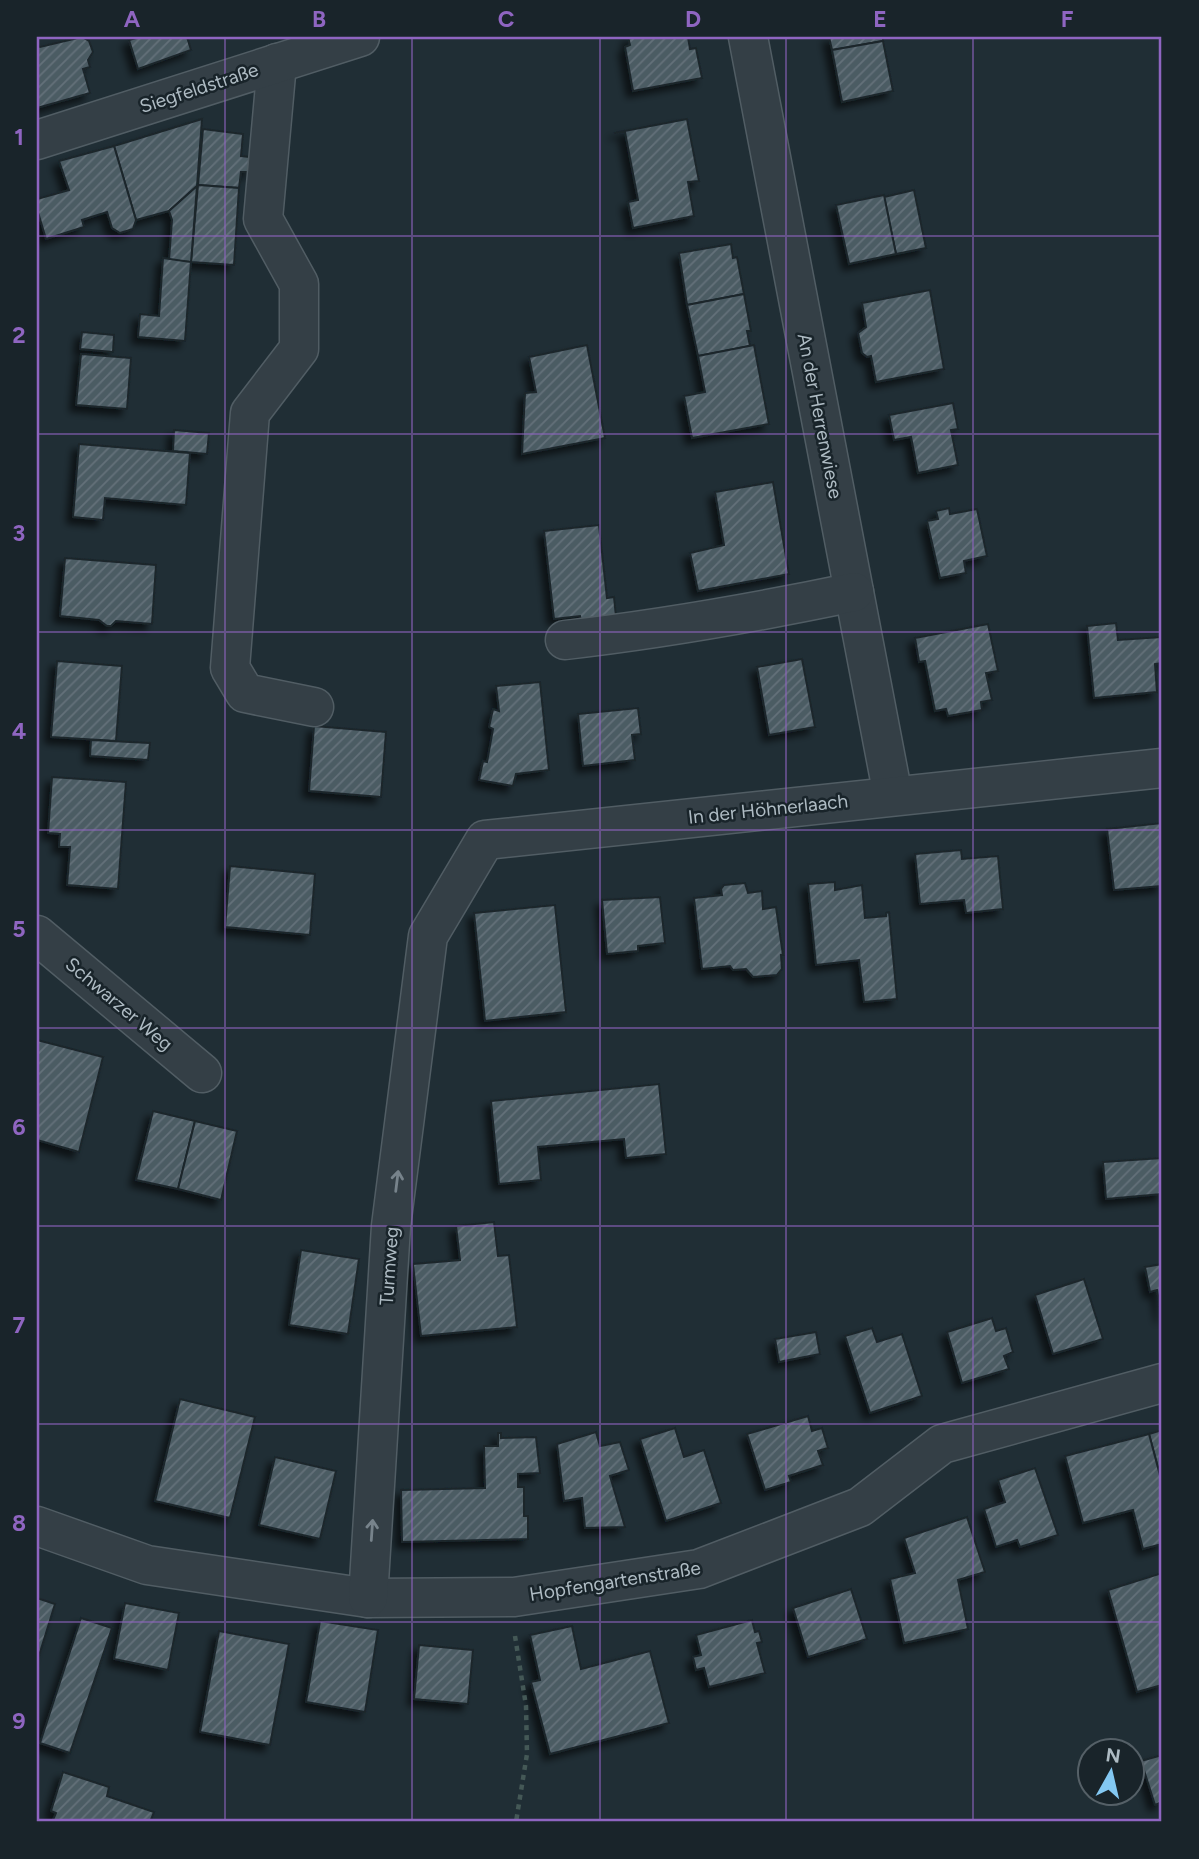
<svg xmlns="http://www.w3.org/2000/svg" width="1199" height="1859" font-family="Figtree,sans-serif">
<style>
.building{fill:url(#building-hatch);stroke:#1b262c;stroke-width:2;filter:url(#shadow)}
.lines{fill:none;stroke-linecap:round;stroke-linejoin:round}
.minor-casing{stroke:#515d64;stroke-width:41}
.path{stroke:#445856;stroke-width:4.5;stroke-dasharray:5 5;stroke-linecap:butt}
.minor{stroke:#343f46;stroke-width:38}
.oneway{stroke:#77838b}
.grid{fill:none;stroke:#8f65c1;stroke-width:2;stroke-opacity:0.55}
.labels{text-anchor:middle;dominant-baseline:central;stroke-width:5;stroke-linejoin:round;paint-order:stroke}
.street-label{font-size:19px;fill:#aebbc3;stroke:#19242a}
.neatline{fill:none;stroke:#8f65c1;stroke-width:2.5}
.grid-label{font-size:23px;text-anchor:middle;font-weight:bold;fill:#8f65c1}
</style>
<defs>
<pattern id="building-hatch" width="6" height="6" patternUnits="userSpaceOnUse" patternTransform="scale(1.75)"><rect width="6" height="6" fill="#4c5b64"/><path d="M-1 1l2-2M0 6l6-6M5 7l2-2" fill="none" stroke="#637179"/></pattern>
<filter id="shadow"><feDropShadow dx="-6" dy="6" stdDeviation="3.5" flood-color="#0009"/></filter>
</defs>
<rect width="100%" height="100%" fill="#202e35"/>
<g class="building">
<path d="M82 37 89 41 93 52 88 60 90 67 83 69 90 93 37 108V45L40 47Z"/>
<path d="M140 37H187L191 50 138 69 129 40Z"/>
<path d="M628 37H688L690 49 696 48 702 78 633 91 625 47 630 45Z"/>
<path d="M829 37H883V41L832 50Z"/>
<path d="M883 41 893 91 842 102 832 50Z"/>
<path d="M202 119 197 186 169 211 136 220 114 146Z"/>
<path d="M687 119 699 181 688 182 694 216 633 228 628 202 638 200 625 132 614 133Z"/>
<path d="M203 129 243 134 241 156 250 157 249 172H241L239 188 198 185Z"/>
<path d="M114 146 136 220 133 229 120 233 112 228 107 212 82 220 84 227 46 239 37 209V199L69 190 59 161Z"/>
<path d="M198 185 239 188 234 265 191 262Z"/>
<path d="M197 186 191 262 169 260 172 220 169 211Z"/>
<path d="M914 190 926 248 896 254 884 197Z"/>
<path d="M884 195 896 254 849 264 836 205Z"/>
<path d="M731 244 733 258 737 257 744 294 687 305 679 253Z"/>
<path d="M163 258 191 262 185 341 138 337 140 314 159 316Z"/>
<path d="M930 290 944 369 876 382 871 356 867 357 862 353 858 333 866 327 862 303Z"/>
<path d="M744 294 751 331H747L750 346 698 356 687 305Z"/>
<path d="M82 332 114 335 113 352 80 349Z"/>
<path d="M587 345 605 438 522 454 525 393 536 392 529 357Z"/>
<path d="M754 345 769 424 692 438 684 396 705 392 698 356Z"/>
<path d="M81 354 131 358 127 409 76 405Z"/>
<path d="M953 403 958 429 951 430 958 465 918 473 911 437 894 440 889 415Z"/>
<path d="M174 430 209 433 207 454 173 451Z"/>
<path d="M79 444 190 453 186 505 105 498 103 520 73 517Z"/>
<path d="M773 482 789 574 698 591 690 553 724 545 715 492Z"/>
<path d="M949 508 950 514 977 509 987 556 964 561 966 573 940 578 927 521 938 519 936 511Z"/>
<path d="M599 525 607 598 614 597 616 617 581 621 580 616 554 619 544 531Z"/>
<path d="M65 558 156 565 152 624 116 621 111 626H107L99 620 60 616Z"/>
<path d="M1116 623 1118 640 1162 637V663L1155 664 1157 692 1094 698 1087 626Z"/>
<path d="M988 624 998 671 986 673 992 700 981 702 982 710 948 716 946 709 935 711 925 661 919 662 915 638Z"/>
<path d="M802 659 815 727 769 735 757 667Z"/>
<path d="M57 661 122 666 116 741 51 737Z"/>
<path d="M540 682 549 770 516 774 513 786 479 780 483 761 487 762 493 729 489 727 493 709 499 711 496 686Z"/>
<path d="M638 708 641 734 632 735 635 760 583 766 578 714Z"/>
<path d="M314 726 386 732 381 797 309 791Z"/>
<path d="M91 740 150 743 148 760 90 756Z"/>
<path d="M52 777 126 782 118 889 67 885 70 847H59L60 834 48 833Z"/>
<path d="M1162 823V886L1114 890 1107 829Z"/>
<path d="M961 850 962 859 998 856 1003 909 966 913 964 900 920 904 915 854Z"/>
<path d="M230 866 315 874 310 935 225 927Z"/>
<path d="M835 882V890L862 885 865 918 886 916V913L889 912 897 999 864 1002 859 960 816 965 808 884Z"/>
<path d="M745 883 748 893 762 891 763 909 776 907 783 955H781L782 969 777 975 753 977 746 969 733 970 730 966 702 969 694 898 722 895 721 889 724 885Z"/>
<path d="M660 897 665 943 638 946V951L607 954 602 900Z"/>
<path d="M555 905 566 1012 485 1021 474 913Z"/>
<path d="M37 1040 103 1057 79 1152 37 1140Z"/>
<path d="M659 1084 666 1154 626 1158 624 1139 538 1147 541 1180 499 1184 491 1101Z"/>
<path d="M153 1111 195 1121 178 1189 136 1180Z"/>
<path d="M195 1121 237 1131 221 1200 178 1189Z"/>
<path d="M1162 1158V1194L1106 1199 1103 1162Z"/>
<path d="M494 1222 498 1256 509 1255 517 1327 421 1336 413 1264 460 1260 456 1226Z"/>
<path d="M301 1250 359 1259 348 1334 289 1325Z"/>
<path d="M1162 1264V1318L1157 1290 1150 1292 1145 1267Z"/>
<path d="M1084 1279 1103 1339 1053 1354 1035 1295Z"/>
<path d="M992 1318 996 1331 1006 1328 1013 1352 1004 1356 1009 1369 962 1383 947 1332Z"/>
<path d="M872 1328 877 1342 902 1334 922 1396 870 1413 845 1336Z"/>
<path d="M816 1332 820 1354 779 1362 775 1339Z"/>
<path d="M180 1399 255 1417 230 1518 155 1501Z"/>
<path d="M808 1416 812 1431 822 1428 828 1448 818 1451 823 1465 789 1476 791 1482 765 1490 747 1434Z"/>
<path d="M675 1428 684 1457 704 1450 721 1503 666 1521 640 1439Z"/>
<path d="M1162 1430V1483L1149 1434Z"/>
<path d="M596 1432 600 1446 620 1442 629 1470 610 1476 625 1527 585 1528 582 1498 564 1501 557 1444Z"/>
<path d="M498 1433H501V1438L536 1437 540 1473 518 1474V1487H524V1516H528V1539L402 1542 401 1490 485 1488 484 1446H498Z"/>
<path d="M1149 1434 1162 1483V1544L1143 1549 1133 1510 1083 1523 1065 1456Z"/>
<path d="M275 1457 336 1471 320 1539 259 1525Z"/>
<path d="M1035 1468 1058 1535 1020 1547 1017 1540 996 1547 984 1509 1005 1502 998 1480Z"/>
<path d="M967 1517 985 1572 958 1580 968 1629 904 1643 890 1579 915 1573 904 1538Z"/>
<path d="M1162 1573V1685L1137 1692 1108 1590Z"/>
<path d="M851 1589 867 1639 808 1657 793 1608Z"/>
<path d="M37 1598 55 1604 37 1662Z"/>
<path d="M125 1603 179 1613 168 1670 114 1659Z"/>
<path d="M81 1618 112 1628 70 1753 40 1743Z"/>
<path d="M752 1620 755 1632 759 1631 762 1642 757 1643 765 1673 709 1687 704 1668 696 1670 693 1657 701 1655 696 1635Z"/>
<path d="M320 1621 378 1630 365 1712 306 1702Z"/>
<path d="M572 1626 581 1669 650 1651 669 1723 550 1754 531 1682 540 1680 530 1635Z"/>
<path d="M219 1631 289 1644 270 1745 200 1732Z"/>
<path d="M419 1645 473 1650 468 1704 414 1699Z"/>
<path d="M1162 1755V1802L1155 1805 1141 1761Z"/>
<path d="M63 1772 109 1787 107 1796 154 1812 150 1822H52L56 1813 51 1811Z"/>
</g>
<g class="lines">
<defs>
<g id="minor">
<path d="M748 37 893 796"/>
<path d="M277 63 263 219 299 284V349L250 413 230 668 245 693 314 707"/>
<path d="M37 140 360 37"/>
<path d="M565 640C662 629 758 612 854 592"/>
<path d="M37 935 202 1073"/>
<path d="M37 1526 147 1565 368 1598 514 1597 699 1569 860 1507 942 1444 1162 1383"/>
<path d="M368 1598 391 1226 428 936 485 840 1162 768"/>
</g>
</defs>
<use href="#minor" class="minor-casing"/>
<path class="path" d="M515 1636 526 1706 527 1754 516 1822"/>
<use href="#minor" class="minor"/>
</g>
<defs><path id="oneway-shaft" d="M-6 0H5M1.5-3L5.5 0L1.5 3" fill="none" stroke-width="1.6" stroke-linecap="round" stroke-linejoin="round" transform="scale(1.75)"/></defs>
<g class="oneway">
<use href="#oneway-shaft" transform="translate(397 1181) rotate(-83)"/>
<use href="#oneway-shaft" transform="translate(372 1530) rotate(-86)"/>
</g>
<path class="grid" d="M225 37V1822M412 37V1822M600 37V1822M786 37V1822M973 37V1822M37 236H1162M37 434H1162M37 632H1162M37 830H1162M37 1028H1162M37 1226H1162M37 1424H1162M37 1622H1162"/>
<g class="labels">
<g class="street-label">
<text transform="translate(199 88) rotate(-18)">Siegfeldstraße</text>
<text transform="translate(820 416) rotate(79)">An der Herrenwiese</text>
<text transform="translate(768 809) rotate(-6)">In der Höhnerlaach</text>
<text transform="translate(119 1004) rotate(40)">Schwarzer Weg</text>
<text transform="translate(389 1266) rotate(-86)">Turmweg</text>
<text transform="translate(615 1581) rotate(-9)">Hopfengartenstraße</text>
</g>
</g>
<rect width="1199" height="1859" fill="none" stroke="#19242a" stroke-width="77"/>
<g transform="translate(1111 1772) rotate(8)"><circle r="33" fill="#19242a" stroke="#556067" stroke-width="2"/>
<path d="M0-5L12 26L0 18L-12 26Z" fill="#83c8f2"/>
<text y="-10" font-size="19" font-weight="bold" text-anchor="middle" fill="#aebbc3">N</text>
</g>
<rect x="38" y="38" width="1122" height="1782" class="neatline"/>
<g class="grid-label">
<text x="132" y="27">A</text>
<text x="319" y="27">B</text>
<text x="506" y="27">C</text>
<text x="693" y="27">D</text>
<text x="880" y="27">E</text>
<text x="1067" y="27">F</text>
<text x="19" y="145">1</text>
<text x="19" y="343">2</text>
<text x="19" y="541">3</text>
<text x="19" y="739">4</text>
<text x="19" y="937">5</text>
<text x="19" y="1135">6</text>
<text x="19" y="1333">7</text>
<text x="19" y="1531">8</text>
<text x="19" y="1729">9</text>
</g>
</svg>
